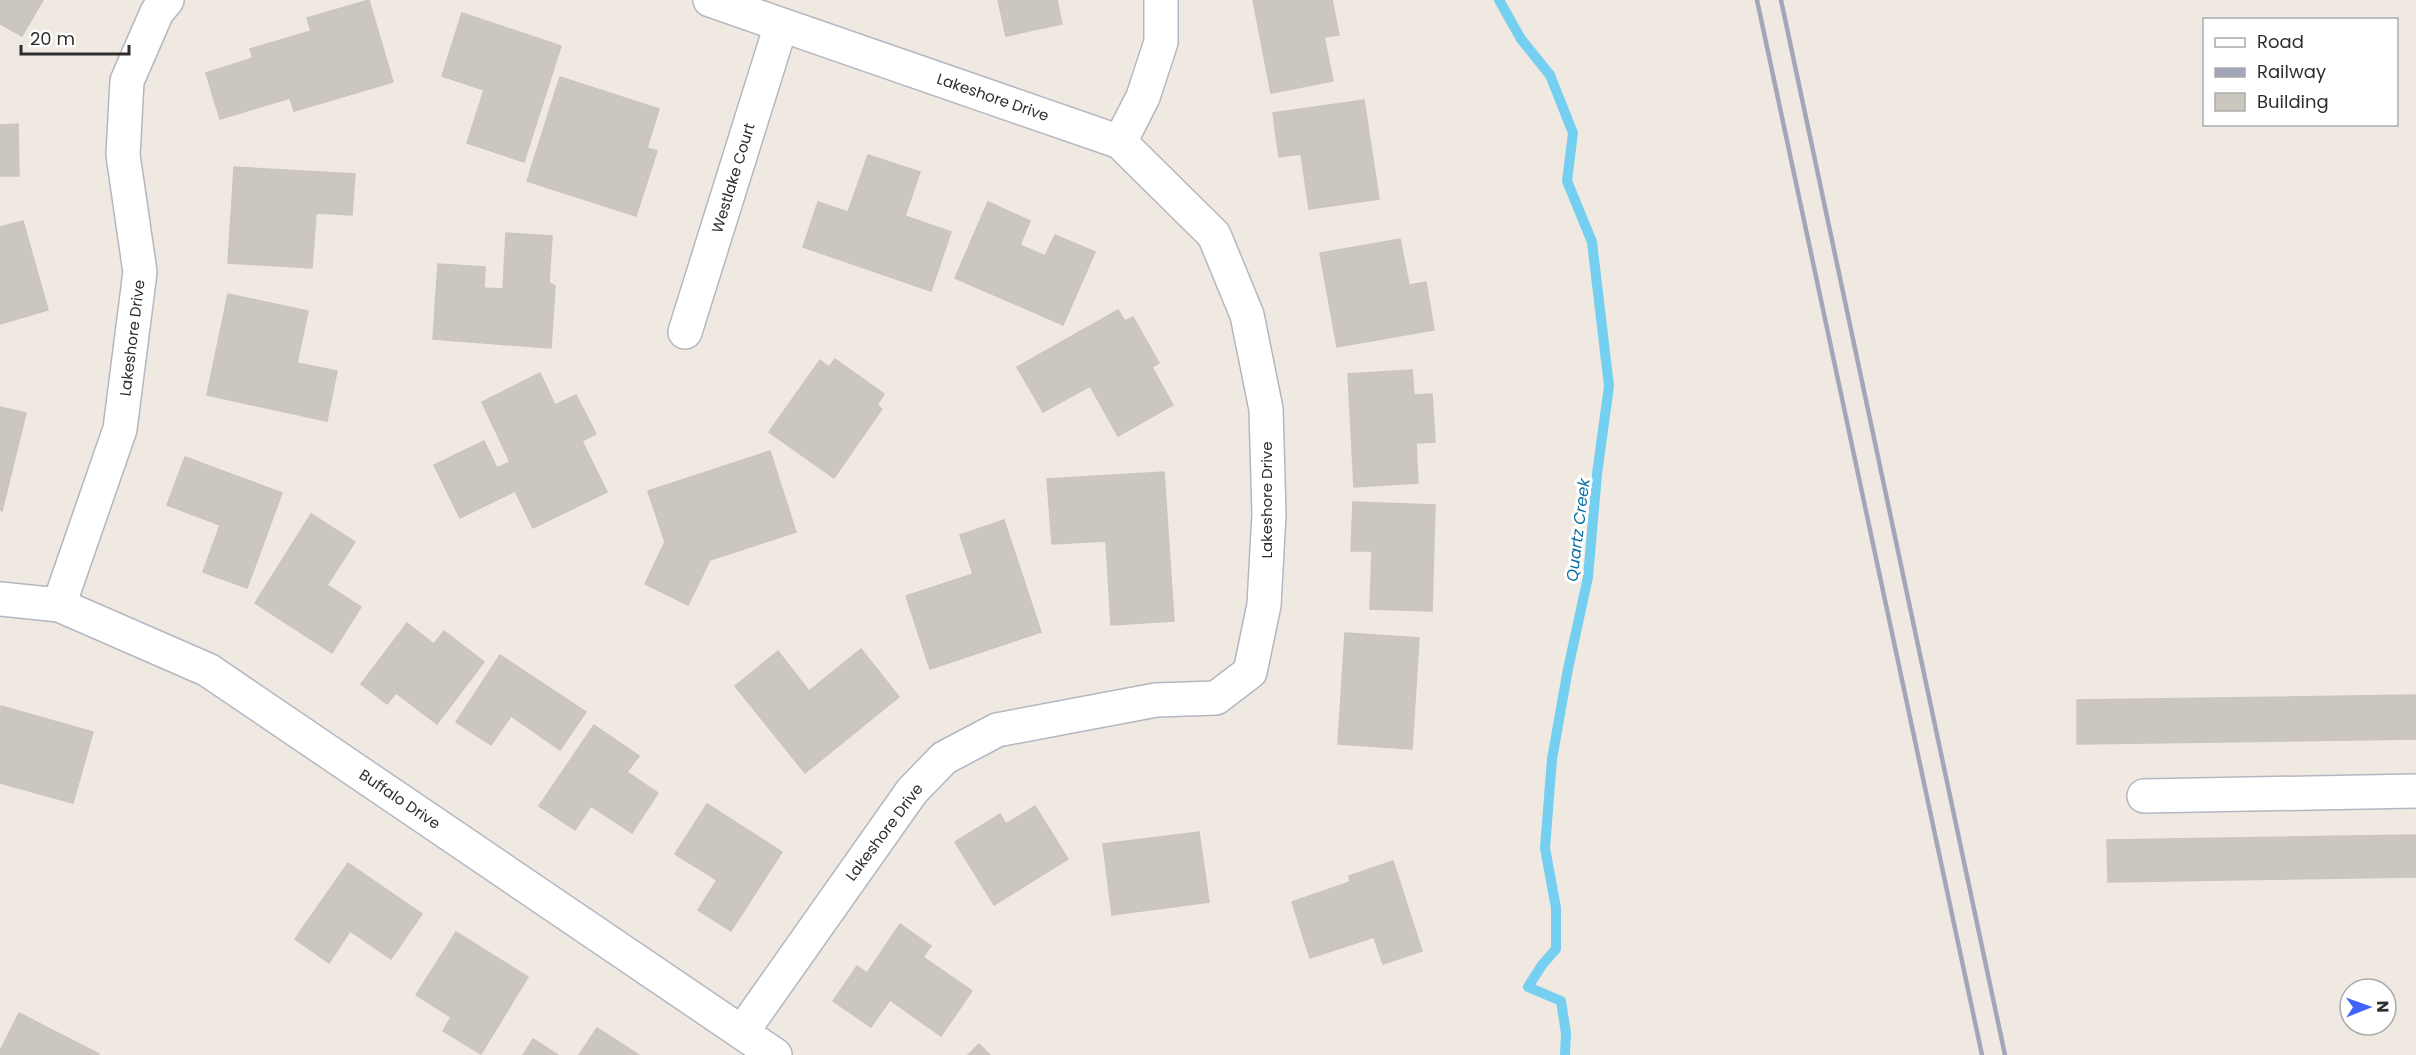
<svg xmlns="http://www.w3.org/2000/svg" width="2416" height="1055" font-family="Poppins,sans-serif">
<style>
.lines{fill:none;stroke-linecap:round;stroke-linejoin:round}
.stream{stroke:#75cff0;stroke-width:10}
.building{fill:#cbc7bf;stroke:#cbc5ba;stroke-width:1.5}
.minor-casing{stroke:#b4b7c1;stroke-width:36}
.minor{stroke:#fff;stroke-width:33}
.rail{stroke:#a3a6b8;stroke-width:4.5}
.labels{text-anchor:middle;dominant-baseline:central;stroke-width:6;stroke-linejoin:round;paint-order:stroke}
.street-label{font-size:15px;fill:#2e2e2e;stroke:#fff}
.water-label{font-size:16px;font-style:italic;fill:#0d6fa3;stroke:#fff}
</style>
<rect width="100%" height="100%" fill="#efe9e1"/>
<g class="lines">
<path class="stream" d="M1499 0 1521 39 1550 75 1573 133 1567 181 1592 242 1609 386 1597 474 1588 577 1568 669 1552 759 1545 848 1556 908V949L1542 965 1528 987 1561 1001 1566 1033 1565 1055"/>
</g>
<g class="building">
<path d="M0 0H43L22 36 0 24Z"/>
<path d="M369 0 393 82 294 111 290 98 220 119 206 73 253 58 250 49 311 31 307 18Z"/>
<path d="M998 0H1057L1062 24 1006 36Z"/>
<path d="M1253 0H1332L1339 35 1324 37 1333 81 1271 93Z"/>
<path d="M462 13 561 46 524 162 467 143 484 90 442 76Z"/>
<path d="M560 77 659 109 647 148 657 151 636 216 527 181Z"/>
<path d="M1364 100 1379 199 1309 209 1301 154 1279 157 1273 113Z"/>
<path d="M18 124 19 176H0V125Z"/>
<path d="M868 155 920 172 905 216 951 232 931 291 803 247 818 202 848 212Z"/>
<path d="M234 167 355 174 352 215 316 213 312 268 228 263Z"/>
<path d="M988 202 1030 221 1020 245 1045 256 1055 235 1095 252 1063 325 955 278Z"/>
<path d="M23 221 48 310 0 324V227Z"/>
<path d="M506 233 552 236 549 283 555 286 551 348 433 339 438 264 485 267 484 288 503 289Z"/>
<path d="M1400 239 1409 285 1426 282 1434 330 1337 347 1320 253Z"/>
<path d="M228 294 308 311 297 363 337 371 327 421 207 395Z"/>
<path d="M1118 310 1125 321 1133 317 1159 363 1152 367 1173 405 1118 436 1090 386 1043 412 1017 367Z"/>
<path d="M835 359 884 394 877 405 882 409 834 478 769 432 820 360 829 367Z"/>
<path d="M1412 370 1414 395 1432 394 1435 442 1416 443 1418 483 1354 487 1348 374Z"/>
<path d="M540 373 555 405 576 395 596 434 582 441 607 492 533 528 515 491 460 518 434 465 484 441 497 468 510 462 482 402Z"/>
<path d="M0 407 26 413 2 511 0 510Z"/>
<path d="M770 451 796 532 710 560 688 605 645 584 665 542 648 491Z"/>
<path d="M185 457 282 493 247 588 203 572 220 525 167 505Z"/>
<path d="M1164 472 1174 621 1111 625 1106 541 1052 544 1047 479Z"/>
<path d="M1353 502 1435 505 1432 611 1370 609 1372 551H1351Z"/>
<path d="M311 514 355 542 327 585 361 607 332 653 255 603Z"/>
<path d="M1004 520 1041 632 930 669 906 596 973 574 960 535Z"/>
<path d="M407 623 434 644 444 631 484 662 437 724 396 693 387 704 361 684Z"/>
<path d="M1345 633 1419 638 1412 749 1338 744Z"/>
<path d="M861 649 899 697 805 773 735 686 778 651 809 691Z"/>
<path d="M500 655 586 712 560 750 511 716 491 745 456 722Z"/>
<path d="M2416 695V739L2077 744V700Z"/>
<path d="M1 706 93 732 73 803 0 783Z"/>
<path d="M594 725 639 756 627 772 658 793 632 833 591 806 575 830 539 806Z"/>
<path d="M707 804 782 852 731 931 698 910 717 880 675 854Z"/>
<path d="M1035 806 1068 859 994 905 955 842 1000 814 1006 824Z"/>
<path d="M1199 832 1209 902 1112 915 1103 844Z"/>
<path d="M2416 835V877L2108 882 2107 840Z"/>
<path d="M1393 861 1422 951 1383 964 1374 937 1310 958 1292 902 1350 882 1349 876Z"/>
<path d="M348 863 422 914 391 959 350 931 329 963 295 939Z"/>
<path d="M900 924 931 946 923 957 972 991 941 1036 890 1000 871 1027 833 1001 857 966 867 973Z"/>
<path d="M456 932 528 977 481 1054 443 1031 451 1017 416 995Z"/>
<path d="M19 1013 99 1054 98 1055H0V1051Z"/>
<path d="M597 1028 639 1055H579Z"/>
<path d="M533 1039 558 1055H523Z"/>
<path d="M979 1044 990 1055H968Z"/>
</g>
<g class="lines">
<defs>
<g id="minor">
<path d="M710 0 1120 142 1214 235 1247 315 1266 409 1269 514 1264 605 1250 672 1216 698 1156 700 997 730 944 758 912 791 742 1032"/>
<path d="M1120 142 1143 97 1161 42V0"/>
<path d="M685 332 781 25"/>
<path d="M0 599 59 605 208 670 775 1055"/>
<path d="M59 605 120 429 140 272 123 155 127 81 157 12 167 0"/>
<path d="M2144 796 2416 791"/>
</g>
</defs>
<use href="#minor" class="minor-casing"/>
<use href="#minor" class="minor"/>
<g class="rail">
<path d="M1757 0 1982 1055"/>
<path d="M1781 0 2005 1055"/>
</g>
</g>
<g class="labels">
<g class="street-label">
<text transform="translate(993 97) rotate(19)">Lakeshore Drive</text>
<text transform="translate(733 178) rotate(-73)">Westlake Court</text>
<text transform="translate(132 338) rotate(-83)">Lakeshore Drive</text>
<text transform="translate(1266 500) rotate(-90)">Lakeshore Drive</text>
<text transform="translate(400 799) rotate(34)">Buffalo Drive</text>
<text transform="translate(884 832) rotate(-53)">Lakeshore Drive</text>
</g>
<g class="water-label">
<text transform="translate(1578 530) rotate(-83)">Quartz Creek</text>
</g>
</g>
<rect x="2203" y="18" width="195" height="108" fill="#ffffff" stroke="#ababab" stroke-width="1.5"/>
<rect x="2215" y="38" width="30" height="9" fill="#ffffff" stroke="#ababab" stroke-width="1.5"/>
<text x="2257" y="48" font-size="18" fill="#2e2e2e">Road</text>
<rect x="2215" y="68" width="30" height="9" fill="#a3a6b8" stroke="#ababab" stroke-width="1.5"/>
<text x="2257" y="78" font-size="18" fill="#2e2e2e">Railway</text>
<rect x="2215" y="93" width="30" height="18" fill="#cbc7bf" stroke="#ababab" stroke-width="1.5"/>
<text x="2257" y="108" font-size="18" fill="#2e2e2e">Building</text>
<g transform="translate(2368 1007) rotate(89)"><circle r="28" fill="#ffffff" stroke="#ababab" stroke-width="1.5"/>
<path d="M0-4.5L10 22L0 15L-10 22Z" fill="#4264fb"/>
<text y="-9" font-size="16" font-weight="bold" text-anchor="middle" fill="#2e2e2e">N</text>
</g>
<path d="M21 45v9h108v-9" fill="none" stroke="#2e2e2e" stroke-width="3"/>
<text x="30" y="45" font-size="18" fill="#2e2e2e" stroke="#ffffff" stroke-width="4.5" paint-order="stroke">20 m</text>
</svg>
